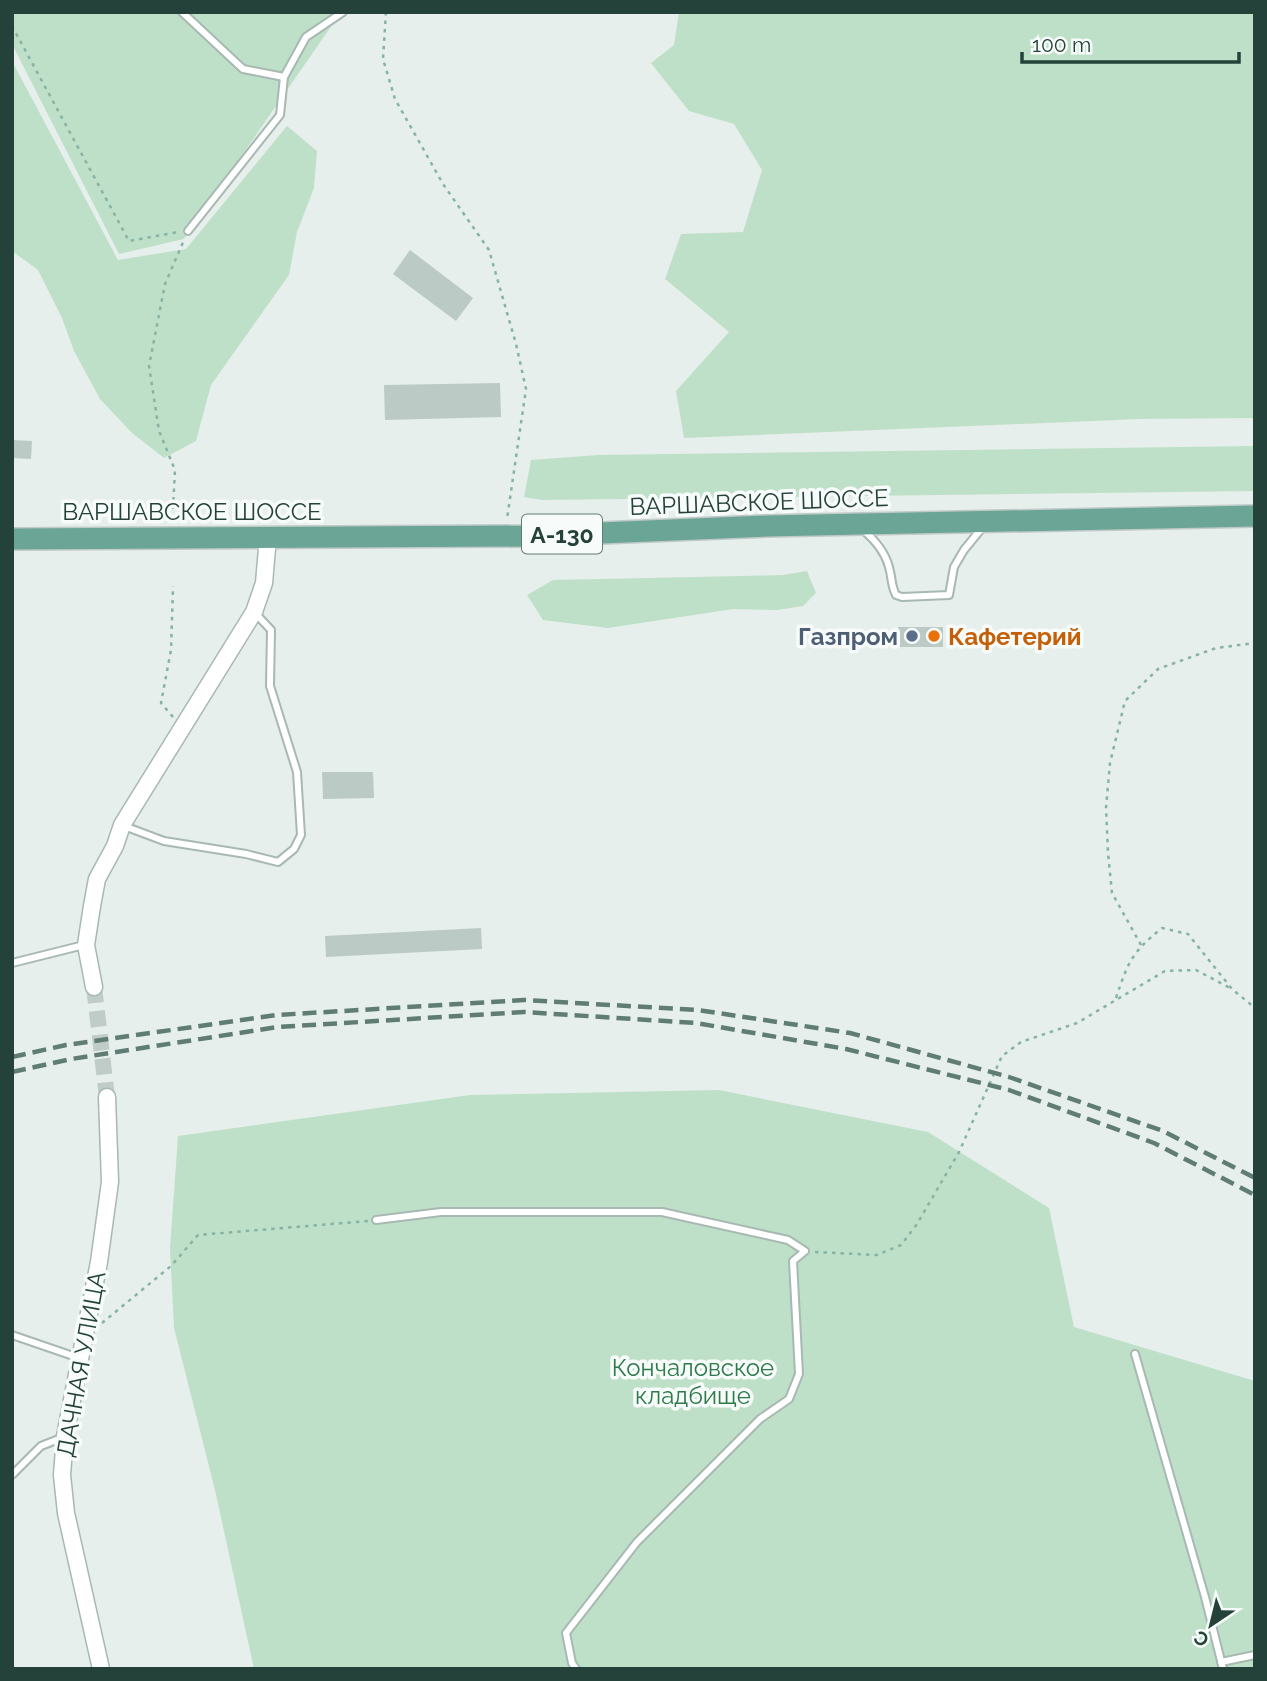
<svg xmlns="http://www.w3.org/2000/svg" width="1267" height="1681" font-family="Raleway,sans-serif">
<style>
.green{fill:#bfe0c8}
.building{fill:#bbcac4}
.lines{fill:none;stroke-linecap:round;stroke-linejoin:round}
.tertiary-tunnel{stroke:#bfccc8;stroke-width:16;stroke-dasharray:16 8;stroke-linecap:butt}
.service-casing{stroke:#a8b8b2;stroke-width:10}
.tertiary-casing{stroke:#a8b8b2;stroke-width:19}
.primary-casing{stroke:#c2cac8;stroke-width:24}
.path{stroke:#86b3a5;stroke-width:2.5;stroke-dasharray:3.5 5;stroke-linecap:butt}
.service{stroke:#fff;stroke-width:6}
.tertiary{stroke:#fff;stroke-width:16}
.primary{stroke:#6aa596;stroke-width:21}
.rail{stroke:#5f7d75;stroke-width:4.5;stroke-dasharray:14 7;stroke-linecap:butt}
.service-dot{fill:#5c6f8a;stroke:#f7fbf9;stroke-width:2.5}
.food-dot{fill:#e8710a;stroke:#f7fbf9;stroke-width:2.5}
.labels{text-anchor:middle;dominant-baseline:central;stroke-width:7;stroke-linejoin:round;paint-order:stroke}
.shield{fill:#f7fbf9;stroke:#637a73;stroke-width:2}
.shield-label{font-size:23px;font-weight:bold;fill:#24423a}
.street-label{font-size:24px;fill:#24423a;stroke:#f7fbf9}
.service-label{font-size:24px;font-weight:bold;fill:#4e5e75;stroke:#f7fbf9;text-anchor:end}
.food-label{font-size:24px;font-weight:bold;fill:#c56008;stroke:#f7fbf9;text-anchor:start}
.park-label{font-size:24px;fill:#2d7a4b;stroke:#f7fbf9}
</style>
<rect width="100%" height="100%" fill="#e6efeb"/>
<g class="green">
<path d="M12 12H341L184 239 119 254 12 44Z"/>
<path d="M679 12H1255V418L1140 419 684 438 676 391 729 332 665 279 681 234 743 232 762 170 734 124 689 111 651 63 674 45Z"/>
<path d="M12 61 118 260 186 249 287 126 317 151 314 188 297 232 289 275 211 385 196 441 164 458 132 433 100 399 74 351 62 318 38 270 12 251Z"/>
<path d="M1255 446V491L542 500 524 497 531 460 598 455Z"/>
<path d="M807 571 816 593 803 606 777 610 733 609 608 628 543 620 527 595 553 580 783 575Z"/>
<path d="M719 1090 928 1132 1049 1208 1074 1327 1255 1381V1669H254L215 1490 174 1328 170 1248 178 1136 470 1095Z"/>
</g>
<g class="building">
<path d="M410 250 473 298 456 321 393 274Z"/>
<path d="M500 383 501 417 385 420 384 385Z"/>
<path d="M12 440 32 441 31 459 12 458Z"/>
<path d="M898 627H943V647H899Z"/>
<path d="M322 772H373L374 798 323 799Z"/>
<path d="M481 928 482 949 326 957 325 936Z"/>
</g>
<g class="lines">
<path class="tertiary-tunnel" d="M94 987 107 1097"/>
<defs>
<g id="service">
<path d="M182 12 243 69 284 77"/>
<path d="M188 231 280 115 284 77 306 37 343 12"/>
<path d="M863 530C875 540 885 552 889 567 892 577 891 586 896 595L902 597 949 595 954 567 964 550 982 528"/>
<path d="M124 826 164 841 246 854 278 862 294 849 301 835 297 772 270 686 271 630 256 614"/>
<path d="M12 963 84 945"/>
<path d="M376 1220 441 1212H662L788 1240 805 1251 793 1261 799 1374 789 1399 760 1419 637 1542 566 1633 572 1663 576 1669"/>
<path d="M12 1335 79 1358"/>
<path d="M1135 1354 1205 1597 1223 1669"/>
<path d="M12 1475 41 1446 64 1437"/>
<path d="M1221 1662 1255 1655"/>
</g>
<g id="tertiary">
<path d="M94 987 86 945 92 906 97 879 115 846 122 825 254 612 264 583 268 537"/>
<path d="M101 1669 66 1513 62 1475 65 1436 99 1262 110 1182 107 1097"/>
</g>
<path id="primary" d="M12 539 530 536 767 526 1255 516"/>
</defs>
<use href="#service" class="service-casing"/>
<use href="#tertiary" class="tertiary-casing"/>
<use href="#primary" class="primary-casing"/>
<g class="path">
<path d="M386 12 383 59 395 99 443 184 489 250 516 344 526 389 507 519"/>
<path d="M12 26 129 241 178 232"/>
<path d="M173 509 175 470 159 431 149 366 165 284 184 240"/>
<path d="M173 717 161 703 171 650 173 586"/>
<path d="M1141 945 1112 893 1108 853 1106 808 1110 763 1125 701 1158 669 1216 648 1255 643"/>
<path d="M1116 998C1128 962 1132 952 1162 928L1188 934 1232 989 1255 1008"/>
<path d="M815 1252 877 1255 901 1245 917 1224 959 1152 1002 1056 1021 1042 1077 1023 1165 971 1196 970 1232 989"/>
<path d="M102 1323 171 1266 198 1235 368 1221"/>
</g>
<use href="#service" class="service"/>
<use href="#tertiary" class="tertiary"/>
<use href="#primary" class="primary"/>
<g class="rail">
<path d="M12 1057 66 1045 277 1015 524 1000 698 1010 850 1033 1009 1077 1163 1131 1255 1178"/>
<path d="M12 1072 71 1059 278 1027 524 1012 696 1023 846 1049 1009 1090 1154 1143 1255 1195"/>
</g>
</g>
<circle class="service-dot" cx="912" cy="636" r="7"/>
<circle class="food-dot" cx="934" cy="636" r="7"/>
<g class="labels">
<rect class="shield" x="522" y="514.5" width="80" height="39" rx="5"/>
<g class="shield-label">
<text x="562" y="534">А-130</text>
</g>
<g class="street-label">
<text transform="translate(759 502) rotate(-2)">ВАРШАВСКОЕ ШОССЕ</text>
<text x="192" y="511">ВАРШАВСКОЕ ШОССЕ</text>
<text transform="translate(81 1364) rotate(-80)">ДАЧНАЯ УЛИЦА</text>
</g>
<g class="service-label">
<text x="898" y="636">Газпром</text>
</g>
<g class="food-label">
<text x="948" y="636">Кафетерий</text>
</g>
<g class="park-label">
<text x="693" y="1367">Кончаловское<tspan x="693" dy="28">кладбище</tspan></text>
</g>
</g>
<rect width="1267" height="1681" fill="none" stroke="#24423a" stroke-width="28"/>
<g transform="translate(1211 1625) rotate(215)" stroke="#f7fbf9" stroke-width="5" paint-order="stroke">
<path d="M0-5L12 26L0 18L-12 26Z" fill="#24423a"/>
<text y="-10" font-size="19" font-weight="bold" text-anchor="middle" fill="#24423a">С</text>
</g>
<path d="M1022 52v10h217v-10" fill="none" stroke="#24423a" stroke-width="3.5"/>
<text x="1032" y="52" font-size="21" fill="#24423a" stroke="#f7fbf9" stroke-width="5" paint-order="stroke">100 m</text>
</svg>
